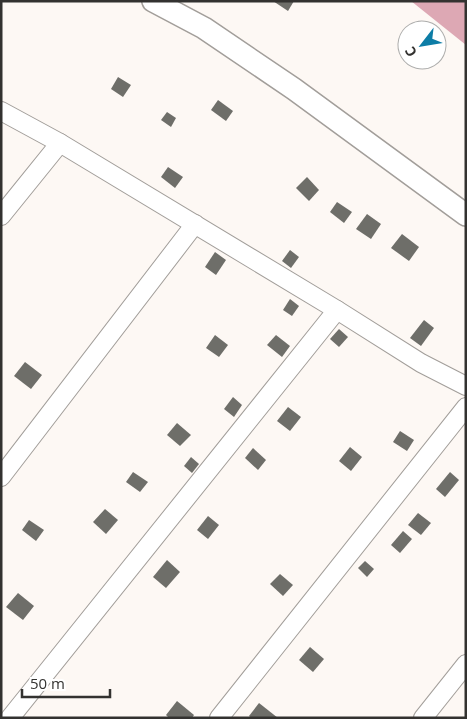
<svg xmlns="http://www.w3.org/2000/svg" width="467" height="719" font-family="'Open Sans',sans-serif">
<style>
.forest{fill:#dda8b4}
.building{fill:#6e6e69}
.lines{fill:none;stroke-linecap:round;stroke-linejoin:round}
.minor-casing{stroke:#a29e9a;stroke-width:20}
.major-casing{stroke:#a29e9a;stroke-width:24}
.minor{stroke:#fff;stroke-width:18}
.major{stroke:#fff;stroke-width:21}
</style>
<rect width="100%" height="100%" fill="#fdf8f4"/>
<path class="forest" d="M411 1H466V45Z"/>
<g class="building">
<path d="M273 1H294L288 11Z"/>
<path d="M118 77 131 85 123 97 111 89Z"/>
<path d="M218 100 233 111 226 121 211 110Z"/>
<path d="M167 112 176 118 171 127 161 120Z"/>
<path d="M168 167 183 177 175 188 161 177Z"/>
<path d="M307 177 319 190 309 201 296 188Z"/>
<path d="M337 202 352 212 344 223 330 212Z"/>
<path d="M367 214 381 224 371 239 356 229Z"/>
<path d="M402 234 419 247 409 261 391 248Z"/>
<path d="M290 250 299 257 291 268 282 261Z"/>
<path d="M215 252 226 260 216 275 205 267Z"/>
<path d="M290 299 299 306 292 316 283 310Z"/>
<path d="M424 320 434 328 421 346 410 338Z"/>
<path d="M339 329 348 337 339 347 330 339Z"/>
<path d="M215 335 228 345 219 357 206 348Z"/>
<path d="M276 335 290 346 282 357 267 345Z"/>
<path d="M25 362 42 375 31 389 14 376Z"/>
<path d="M233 397 242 405 234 417 224 409Z"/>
<path d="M288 407 301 417 290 431 277 421Z"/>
<path d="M177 423 191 435 180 446 167 435Z"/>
<path d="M400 431 414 440 407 451 393 442Z"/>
<path d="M350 447 362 457 351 471 339 461Z"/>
<path d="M253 448 266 460 258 470 245 458Z"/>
<path d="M191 457 199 464 192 473 184 466Z"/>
<path d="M133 472 148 482 140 492 126 482Z"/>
<path d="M450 472 459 480 445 497 436 489Z"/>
<path d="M105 509 118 520 106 534 93 522Z"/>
<path d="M418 513 431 523 421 535 408 525Z"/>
<path d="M208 516 219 525 208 539 197 530Z"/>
<path d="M29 520 44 530 36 541 22 530Z"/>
<path d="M403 531 412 539 400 553 391 545Z"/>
<path d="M167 560 180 572 166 588 153 577Z"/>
<path d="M365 561 374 569 367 577 358 568Z"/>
<path d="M280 574 293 585 283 596 270 584Z"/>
<path d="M18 593 34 606 23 620 6 607Z"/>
<path d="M310 647 324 659 313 672 299 660Z"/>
<path d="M177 701 194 715 192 718H169L166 715Z"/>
<path d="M259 703 278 718H251L249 716Z"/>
</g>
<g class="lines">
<defs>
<g id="minor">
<path d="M1 111 60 143 337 310 421 363 466 386"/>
<path d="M1 216 60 143"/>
<path d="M1 477 195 224"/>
<path d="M10 718 337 310"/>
<path d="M219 718 466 407"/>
<path d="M423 718 466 664"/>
</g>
<path id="major" d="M153 1 204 28 294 89 466 215"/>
</defs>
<use href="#minor" class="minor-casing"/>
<use href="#major" class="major-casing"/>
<use href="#minor" class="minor"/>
<use href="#major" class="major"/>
</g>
<rect width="467" height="719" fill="none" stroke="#333230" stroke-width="5"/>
<g transform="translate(422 45) rotate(239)"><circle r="24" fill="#ffffff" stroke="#adadac"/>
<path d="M0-4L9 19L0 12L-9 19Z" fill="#0d7da6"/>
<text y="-8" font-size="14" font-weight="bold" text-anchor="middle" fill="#333230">С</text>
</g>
<path d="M22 689v8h88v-8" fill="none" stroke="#333230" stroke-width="2.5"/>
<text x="30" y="689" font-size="15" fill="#333230" stroke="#ffffff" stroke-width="4" paint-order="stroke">50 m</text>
</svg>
